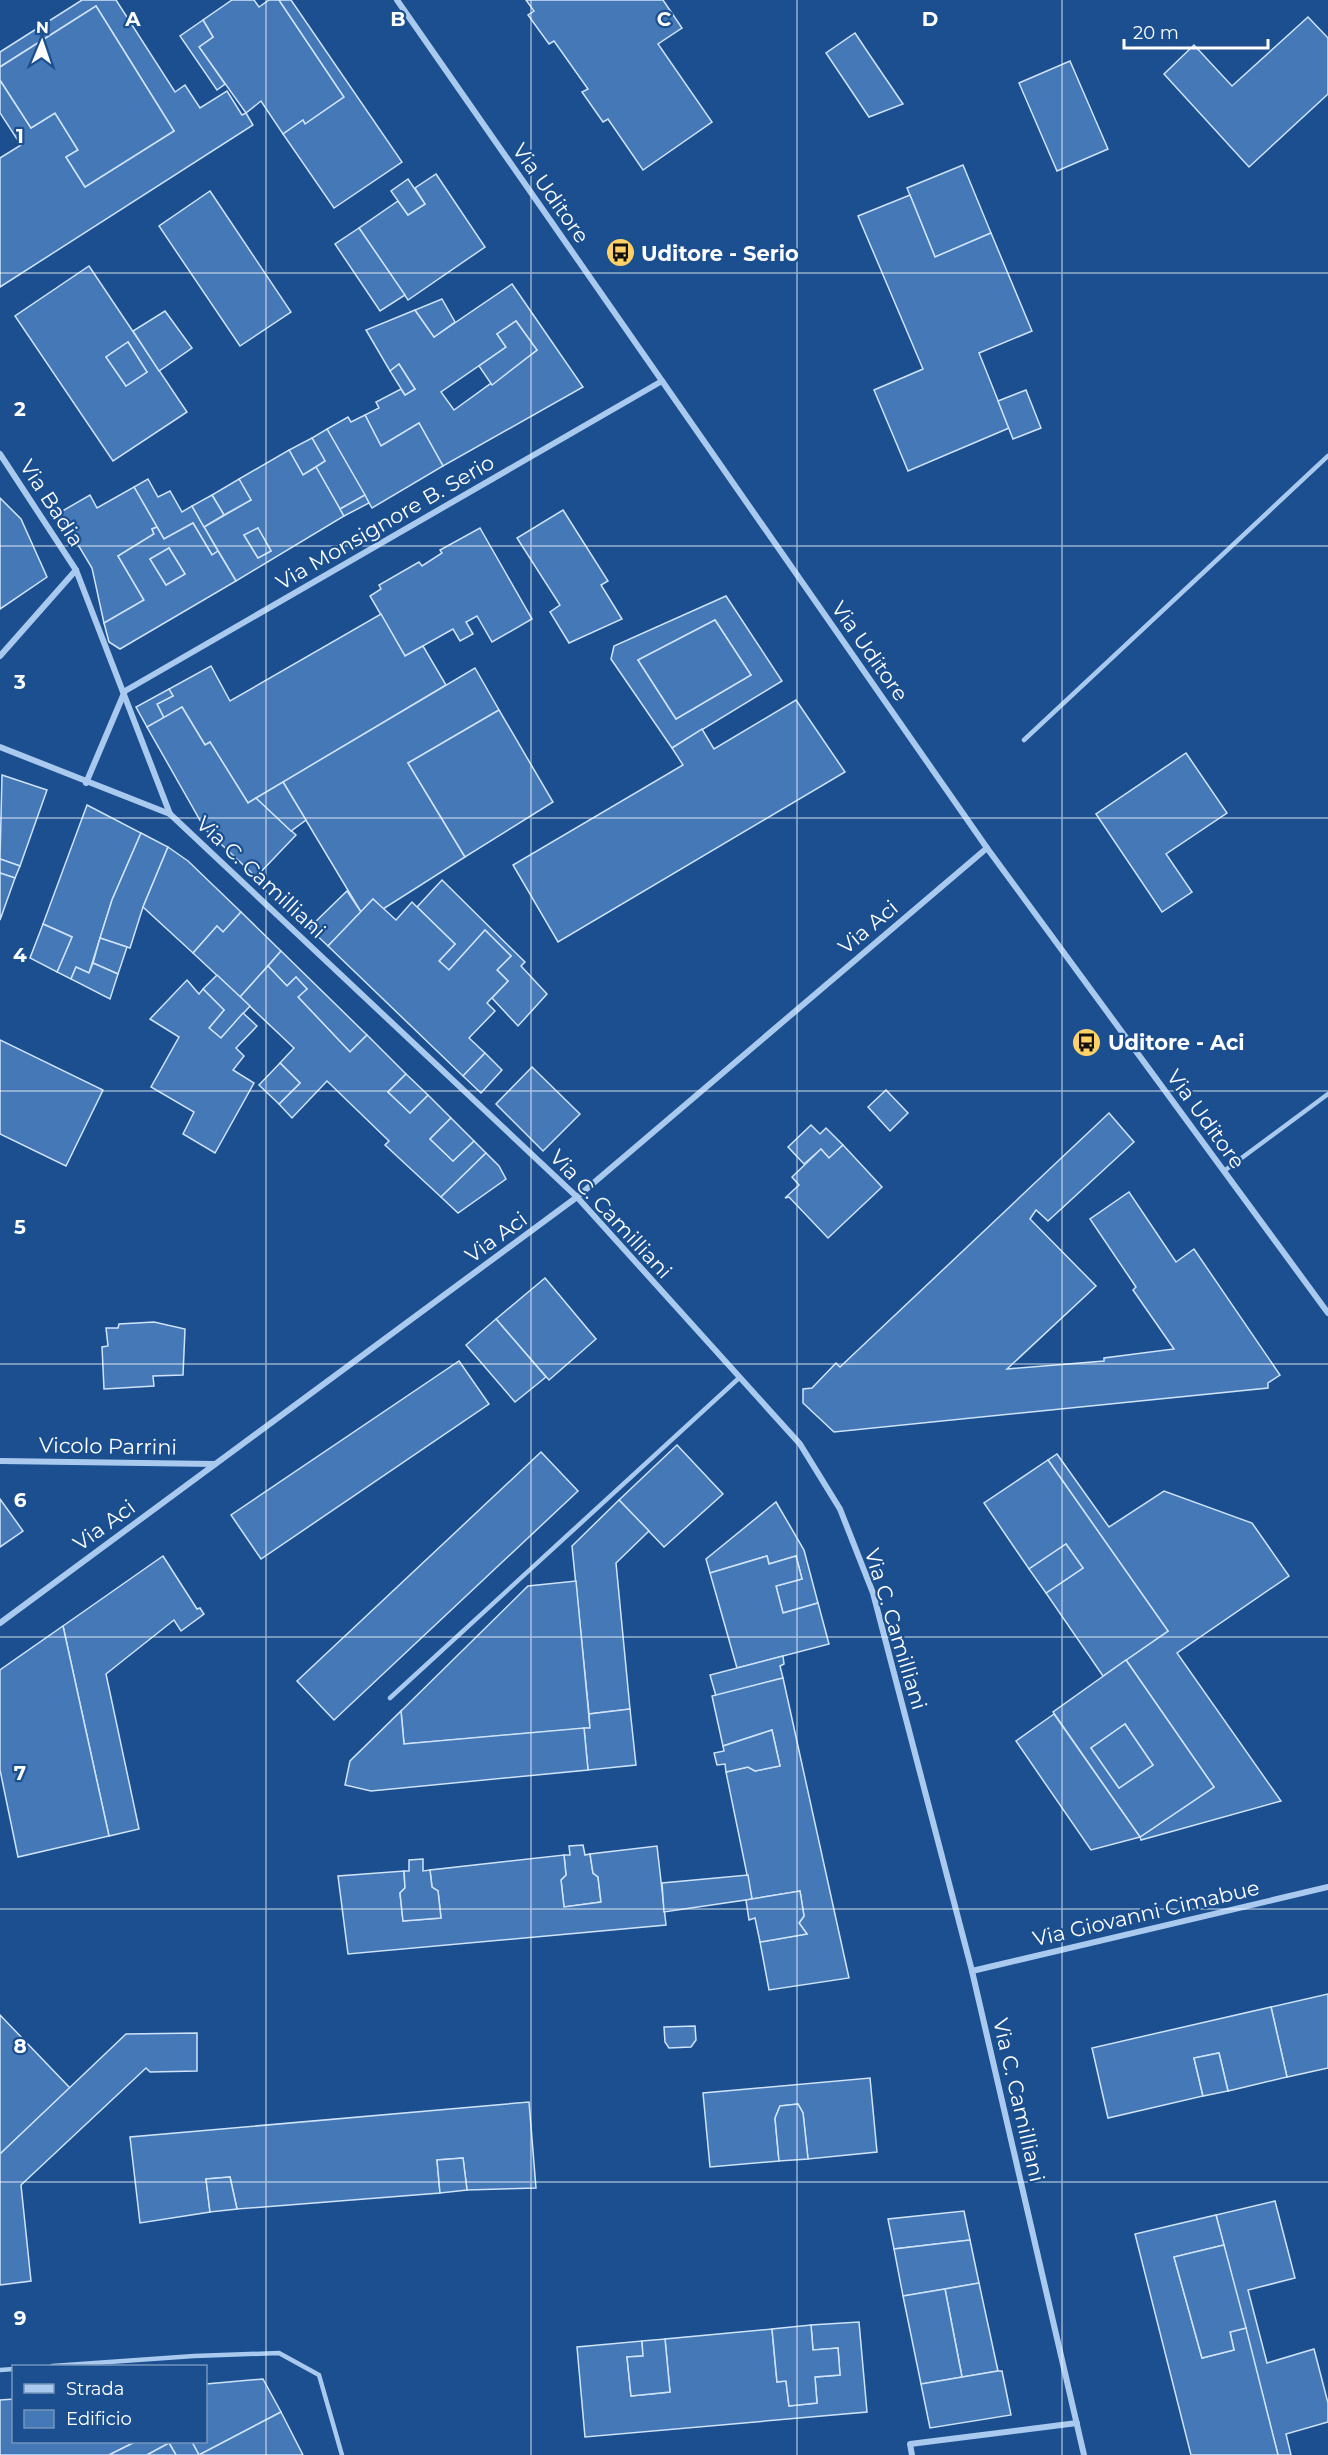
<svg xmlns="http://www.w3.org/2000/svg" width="1328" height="2455" font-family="Montserrat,sans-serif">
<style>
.building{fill:#4478b7;stroke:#cfe3fa;stroke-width:1.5;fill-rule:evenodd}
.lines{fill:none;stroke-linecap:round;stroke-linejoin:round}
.lane{stroke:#a9c9ee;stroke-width:4.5}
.street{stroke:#a9c9ee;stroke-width:6}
.grid{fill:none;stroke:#fff;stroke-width:1.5;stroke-opacity:0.55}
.labels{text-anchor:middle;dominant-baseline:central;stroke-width:4.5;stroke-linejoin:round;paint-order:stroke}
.street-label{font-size:21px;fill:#fff;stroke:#1b4f8f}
.poi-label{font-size:21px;font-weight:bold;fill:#fff;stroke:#1b4f8f;text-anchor:start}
.grid-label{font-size:20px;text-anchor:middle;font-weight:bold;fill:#fff;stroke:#1b4f8f;stroke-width:4.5;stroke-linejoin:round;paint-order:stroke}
</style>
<rect width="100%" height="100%" fill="#1b4f8f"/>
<g class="building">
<path d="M82 0H116L175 92 185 85 200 108 227 91 242 115 246 113 253 125 0 287V158L21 145 0 113V80L31 128 55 113 78 150 66 157 85 187 174 131 96 6 0 67V52Z"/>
<path d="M232 0H254L259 7 269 0H279L344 97 305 124 303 120 283 134 261 101 246 113 199 47 213 37 203 20Z"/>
<path d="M279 0H291L402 162 334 208 283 134 303 120 305 124 344 97Z"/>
<path d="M526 0H663L682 28 658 44 712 122 643 170 608 119 603 122 582 92 588 89 554 41 549 44 528 15 534 11Z"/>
<path d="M96 6 174 131 85 187 66 157 78 150 55 113 31 128 0 80V67Z"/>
<path d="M1308 17 1328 38V94L1249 167 1164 74 1194 45 1232 86Z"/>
<path d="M203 20 213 37 199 47 225 84 217 90 180 36Z"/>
<path d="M855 33 871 57 903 104 869 117 826 53Z"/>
<path d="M1070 61 1108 149 1057 171 1019 83Z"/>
<path d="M963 165 991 233 935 257 907 188Z"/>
<path d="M436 174 485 247 408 300 359 228 398 201 408 215 425 204 415 188Z"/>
<path d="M408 179 425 204 408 215 391 191Z"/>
<path d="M210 191 291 312 240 346 159 226Z"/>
<path d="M910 195 935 257 991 233 1032 331 979 353 1009 428 908 471 874 390 923 369 858 216Z"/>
<path d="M359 228 405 295 380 311 335 244Z"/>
<path d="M89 266 187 412 113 461 15 316ZM128 342 147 372 126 386 106 357Z"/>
<path d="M512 284 583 387 443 466 419 423 381 446 365 415 379 408 376 402 401 389 405 395 415 389 399 364 390 371 366 330 415 310 434 337ZM516 321 537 350 454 410 441 392 506 347 497 334Z"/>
<path d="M442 299 455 322 434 337 415 310Z"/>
<path d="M165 311 192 348 159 371 133 331Z"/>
<path d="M516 321 537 350 492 385 479 366 506 347 497 334Z"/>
<path d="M128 342 147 372 126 386 106 357Z"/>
<path d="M399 364 415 389 405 395 390 371Z"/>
<path d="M1026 390 1041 428 1013 439 998 401Z"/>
<path d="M365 415 381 446 419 423 443 466 372 508 327 429 348 417 351 422Z"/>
<path d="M327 429 365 495 340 509 316 467 325 461 312 438Z"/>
<path d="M312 438 325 461 303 475 289 450Z"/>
<path d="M289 450 303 475 316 467 344 516 236 581 204 527 251 500 239 479ZM258 528 271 551 258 558 244 535Z"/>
<path d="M148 479 158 497 170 491 182 512 192 506 218 551 212 555 193 523 164 539 134 487Z"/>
<path d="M239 479 251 500 224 515 212 495Z"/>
<path d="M134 487 157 527 152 529 154 534 118 556 144 600 104 623 92 568 59 513 90 495 97 508Z"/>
<path d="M212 495 224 515 204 527 192 506Z"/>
<path d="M365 495 369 503 344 516 340 509Z"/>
<path d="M0 498 21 519 47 577 0 609Z"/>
<path d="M563 510 608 581 601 585 622 619 569 643 550 612 560 605 517 538Z"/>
<path d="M193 523 212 555 218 551 236 581 120 649 109 642 104 623 144 600 118 556 154 534 152 529 157 527 164 539ZM169 548 185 574 166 585 150 559Z"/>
<path d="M258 528 271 551 258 558 244 535Z"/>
<path d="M480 528 532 619 492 642 477 616 466 622 473 634 460 641 453 629 405 656 370 596 381 589 379 585 419 562 422 566 442 553 440 550Z"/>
<path d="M169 548 185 574 166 585 150 559Z"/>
<path d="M726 596 782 681 672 748 611 659 614 646ZM715 620 751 675 676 719 638 660Z"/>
<path d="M381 614 405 656 423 646 446 685 248 803 210 742 205 745 182 707 164 718 157 704 173 696 169 689 211 666 230 701Z"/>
<path d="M715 620 751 675 676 719 638 660Z"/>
<path d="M475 668 499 710 408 763 465 857 383 909 373 899 361 912 283 782Z"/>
<path d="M169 689 173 696 157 704 164 718 147 727 136 707Z"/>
<path d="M796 700 845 772 558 942 513 865 683 765 672 748 702 729 714 749Z"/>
<path d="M182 707 205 745 210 742 248 803 256 798 296 835 256 877 205 829 147 727Z"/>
<path d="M499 710 553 802 465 857 408 763Z"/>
<path d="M1186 753 1227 813 1166 854 1192 892 1162 912 1096 814Z"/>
<path d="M2 775 47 790 20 866 0 859Z"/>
<path d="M283 782 306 820 291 831 256 798Z"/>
<path d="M87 805 141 833 112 900 89 973 76 967 71 979 57 972 72 937 43 924Z"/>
<path d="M141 833 168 847 143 907 130 948 100 938 112 900Z"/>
<path d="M168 847 188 861 241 912 223 932 217 926 193 953 143 907Z"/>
<path d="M0 859 20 866 15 878 0 873Z"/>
<path d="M0 873 15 878 0 920Z"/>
<path d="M442 880 525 962 521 966 547 994 518 1026 492 998 508 981 497 970 511 956 485 930 449 970 439 961 455 944 417 907Z"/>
<path d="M347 891 361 912 328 946 309 928Z"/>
<path d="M373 899 396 920 412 902 417 907 455 944 439 961 449 970 485 930 511 956 497 970 508 981 487 1003 495 1011 469 1038 485 1053 463 1076 328 946Z"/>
<path d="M241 912 281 951 240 997 193 953 217 926 223 932Z"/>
<path d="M43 924 72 937 57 972 30 958Z"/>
<path d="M100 938 127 947 118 974 93 963Z"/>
<path d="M281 951 367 1035 350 1052 298 997 307 989 296 977 287 986 268 966Z"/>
<path d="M93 963 118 974 110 999 71 979 76 967 89 973Z"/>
<path d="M268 966 287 986 296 977 307 989 298 997 350 1052 367 1035 406 1074 388 1092 410 1113 428 1095 451 1118 430 1139 453 1161 474 1141 486 1153 441 1197 385 1145 389 1141 327 1081 292 1118 279 1104 300 1083 280 1063 294 1048 240 997Z"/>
<path d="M217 975 250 1006 221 1038 209 1028 224 1010 203 989Z"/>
<path d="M187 980 199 994 203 989 224 1010 209 1028 221 1038 243 1013 257 1026 236 1048 244 1056 233 1070 254 1083 215 1153 183 1134 194 1112 151 1087 179 1037 150 1019Z"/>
<path d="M0 1040 103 1090 66 1166 0 1134Z"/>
<path d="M485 1053 502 1070 481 1093 463 1076Z"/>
<path d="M280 1063 300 1083 279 1104 259 1085Z"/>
<path d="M532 1067 580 1114 543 1151 496 1104Z"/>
<path d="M406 1074 428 1095 410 1113 388 1092Z"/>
<path d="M886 1090 908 1113 890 1131 868 1107Z"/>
<path d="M1109 1113 1134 1142 1048 1221 1036 1210 1030 1219 1096 1286 1007 1369 1104 1361V1358L1174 1349 1133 1290 1136 1287 1090 1219 1129 1192 1176 1262 1194 1249 1280 1375 1268 1383V1388L834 1432 803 1403V1389L812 1388 836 1363 840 1367Z"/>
<path d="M451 1118 474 1141 453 1161 430 1139Z"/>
<path d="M811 1125 820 1134 826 1128 843 1145 829 1158 821 1149 804 1164 788 1147Z"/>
<path d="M843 1145 882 1187 828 1238 789 1197 785 1198 799 1185 792 1177 821 1149 829 1158Z"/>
<path d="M486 1153 499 1166 506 1179 458 1213 441 1197Z"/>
<path d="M545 1278 596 1339 549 1380 496 1319Z"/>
<path d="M496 1319 546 1377 515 1402 466 1345Z"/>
<path d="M154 1322 185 1329 183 1375 153 1376 154 1386 104 1389 102 1347 108 1346 106 1328H118L119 1324Z"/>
<path d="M459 1361 489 1404 261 1559 231 1515Z"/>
<path d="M677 1445 723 1494 664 1547 619 1500Z"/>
<path d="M541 1452 578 1491 334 1720 297 1681Z"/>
<path d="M1057 1454 1109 1527 1164 1491 1252 1523 1289 1576 1177 1653 1281 1801 1141 1840 1140 1837 1214 1787 1126 1660 1168 1631 1048 1460Z"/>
<path d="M1048 1460 1168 1631 1103 1676 1046 1593 1083 1568 1066 1544 1029 1569 984 1503Z"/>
<path d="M0 1499 23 1531 0 1547Z"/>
<path d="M619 1500 649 1531 616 1563 630 1709 589 1714 572 1546Z"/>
<path d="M776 1502 804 1550 818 1603 783 1613 776 1586 802 1579 796 1556 769 1564 767 1556 710 1573 706 1559Z"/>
<path d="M1066 1544 1083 1568 1046 1593 1029 1569Z"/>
<path d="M163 1556 197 1609 200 1608 204 1614 181 1631 174 1620 106 1674 139 1829 109 1836 63 1626Z"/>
<path d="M767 1556 769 1564 796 1556 802 1579 776 1586 783 1613 818 1603 829 1644 737 1668 710 1573Z"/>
<path d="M576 1581 590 1728 404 1744 401 1711 528 1586Z"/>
<path d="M63 1626 109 1836 18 1857 0 1770V1670Z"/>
<path d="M783 1656 784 1664 780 1666 783 1678 716 1696 710 1675Z"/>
<path d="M1126 1660 1214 1787 1140 1837 1053 1712ZM1125 1724 1153 1765 1119 1788 1091 1748Z"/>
<path d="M783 1678 849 1978 769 1990 760 1942 807 1934 799 1923 804 1916 800 1891 752 1899 726 1772 748 1767 755 1771 780 1766 772 1730 723 1746 712 1696Z"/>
<path d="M630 1709 636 1765 588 1770 584 1728H590L589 1714Z"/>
<path d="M401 1711 404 1744 584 1728 588 1770 371 1791 345 1785 350 1761Z"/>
<path d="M1054 1714 1140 1837 1091 1850 1016 1741Z"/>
<path d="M1125 1724 1153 1765 1119 1788 1091 1748Z"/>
<path d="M772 1730 780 1766 755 1771 748 1767 726 1772 725 1764 717 1765 714 1753 724 1751 723 1746Z"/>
<path d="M583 1845 585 1855 590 1854 593 1873 598 1877 601 1902 564 1907 561 1880 566 1875 564 1855H570L569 1846Z"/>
<path d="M657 1846 666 1925 348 1954 338 1876 404 1871 405 1888 400 1893 403 1921 441 1918 438 1891 432 1887 430 1870 564 1855 566 1875 561 1880 564 1907 601 1902 598 1877 593 1873 590 1854Z"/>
<path d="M423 1859V1871L430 1870 432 1887 438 1891 441 1918 403 1921 400 1893 405 1888 404 1871H409V1860Z"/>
<path d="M748 1875 752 1899 664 1912 662 1883Z"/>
<path d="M800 1891 804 1916 799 1923 807 1934 760 1942 755 1918 749 1920 746 1900Z"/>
<path d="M1328 1994V2068L1287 2077 1271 2007Z"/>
<path d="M1271 2007 1287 2077 1228 2091 1219 2053 1194 2058 1203 2096 1108 2118 1092 2048Z"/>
<path d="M0 2015 70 2088 0 2154Z"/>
<path d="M695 2026 696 2040 691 2047 669 2048 665 2042 664 2027Z"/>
<path d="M197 2033V2071L150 2072 146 2068 21 2185 31 2281 0 2285V2154L126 2034Z"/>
<path d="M1219 2053 1228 2091 1203 2096 1194 2058Z"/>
<path d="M870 2078 877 2152 808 2159 803 2113 798 2104 780 2106 775 2118 779 2161 710 2167 703 2093Z"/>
<path d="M529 2102 536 2188 467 2190 463 2158 437 2160 440 2193 237 2209 230 2177 206 2179 210 2212 140 2223 130 2137Z"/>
<path d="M798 2104 803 2113 808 2159 779 2161 775 2118 780 2106Z"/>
<path d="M463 2158 467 2190 440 2193 437 2160Z"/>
<path d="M230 2177 237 2209 210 2212 206 2179Z"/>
<path d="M1275 2201 1295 2278 1248 2290 1267 2363 1314 2349 1328 2403V2422L1286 2434 1291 2455H1278L1216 2215Z"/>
<path d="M964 2211 970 2240 894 2249 888 2219Z"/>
<path d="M1216 2215 1224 2245 1174 2257 1202 2358 1234 2350 1230 2332 1246 2328 1278 2455H1191L1135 2234Z"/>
<path d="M970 2240 979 2283 903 2296 894 2249Z"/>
<path d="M1224 2245 1246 2328 1230 2332 1234 2350 1202 2358 1174 2257Z"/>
<path d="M979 2283 998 2371 962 2377 945 2289Z"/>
<path d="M945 2289 962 2377 921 2384 903 2296Z"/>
<path d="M859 2322 867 2412 585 2437 577 2347 642 2341 643 2356 627 2357 631 2396 670 2392 665 2339 772 2329 777 2382 786 2381 789 2406 817 2403 815 2377 840 2375 838 2348 813 2350 811 2325Z"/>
<path d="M811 2325 813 2350 838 2348 840 2375 815 2377 817 2403 789 2406 786 2381 777 2382 772 2329Z"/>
<path d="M665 2339 670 2392 631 2396 627 2357 643 2356 642 2341Z"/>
<path d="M998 2371H1002L1011 2415 930 2428 921 2384Z"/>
<path d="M263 2379 281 2412 199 2455 192 2442H206V2384Z"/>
<path d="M14 2399V2442H135L109 2455H0V2400Z"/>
<path d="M281 2412 303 2455H199Z"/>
<path d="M135 2442H192L199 2455H176L169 2443 147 2455H109Z"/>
<path d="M169 2443 176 2455H147Z"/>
</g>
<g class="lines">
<g class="lane">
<path d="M1024 740 1328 456"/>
<path d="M1224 1171 1328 1094"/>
<path d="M390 1698 739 1378"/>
<path d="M52 2366 194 2356 279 2353 319 2375 342 2455"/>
<path d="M0 2370 14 2369"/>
</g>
<g class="street">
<path d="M397 0 987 848 1328 1313"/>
<path d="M0 454 76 570 170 814"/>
<path d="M0 656 76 570"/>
<path d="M0 747 170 814 577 1197 800 1444 840 1509 873 1593 972 1971 1084 2455"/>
<path d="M86 783 125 691 662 381"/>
<path d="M0 1461 215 1464"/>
<path d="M0 1623 577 1197 987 848"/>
<path d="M972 1971 1328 1887"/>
<path d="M912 2455 910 2444 1077 2423"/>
</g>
</g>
<path class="grid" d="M266 0V2455M531 0V2455M797 0V2455M1062 0V2455M0 273H1328M0 546H1328M0 818H1328M0 1091H1328M0 1364H1328M0 1637H1328M0 1909H1328M0 2182H1328"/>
<defs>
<symbol id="bus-disc" viewBox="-11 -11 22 22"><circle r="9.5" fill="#ffd166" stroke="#1b4f8f"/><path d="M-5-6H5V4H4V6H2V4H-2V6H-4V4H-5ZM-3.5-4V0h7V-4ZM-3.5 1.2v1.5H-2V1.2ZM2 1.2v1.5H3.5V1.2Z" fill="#111"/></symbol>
</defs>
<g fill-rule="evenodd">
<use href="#bus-disc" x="604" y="236" width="33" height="33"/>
<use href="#bus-disc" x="1070" y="1026" width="33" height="33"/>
</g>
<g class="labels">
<g class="street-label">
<text transform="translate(551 193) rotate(55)">Via Uditore</text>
<text transform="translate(52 503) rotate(57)">Via Badia</text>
<text transform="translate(385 522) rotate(-30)">Via Monsignore B. Serio</text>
<text transform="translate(870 651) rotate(55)">Via Uditore</text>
<text transform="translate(261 877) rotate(43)">Via C. Camilliani</text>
<text transform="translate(868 927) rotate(-40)">Via Aci</text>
<text transform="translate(1206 1119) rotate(54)">Via Uditore</text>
<text transform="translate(611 1214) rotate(47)">Via C. Camilliani</text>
<text transform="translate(496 1237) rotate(-36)">Via Aci</text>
<text transform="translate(108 1446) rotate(1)">Vicolo Parrini</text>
<text transform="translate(104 1525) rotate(-36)">Via Aci</text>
<text transform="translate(896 1629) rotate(73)">Via C. Camilliani</text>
<text transform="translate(1146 1913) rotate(-13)">Via Giovanni Cimabue</text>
<text transform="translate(1019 2100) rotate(77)">Via C. Camilliani</text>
</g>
<g class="poi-label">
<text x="641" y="253">Uditore - Serio</text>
<text x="1108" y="1042">Uditore - Aci</text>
</g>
</g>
<g class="grid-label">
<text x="133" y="26">A</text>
<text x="398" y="26">B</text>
<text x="664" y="26">C</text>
<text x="930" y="26">D</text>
<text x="20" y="143">1</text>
<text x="20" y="416">2</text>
<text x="20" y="689">3</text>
<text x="20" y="962">4</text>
<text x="20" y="1234">5</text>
<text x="20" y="1507">6</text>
<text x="20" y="1780">7</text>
<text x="20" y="2053">8</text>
<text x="20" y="2325">9</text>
</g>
<rect x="12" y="2365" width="195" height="78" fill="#1b4f8f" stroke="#7695bc" stroke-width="1.5"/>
<rect x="24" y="2384" width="30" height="9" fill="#a9c9ee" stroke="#7695bc" stroke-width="1.5"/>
<text x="66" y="2395" font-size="18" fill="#ffffff">Strada</text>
<rect x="24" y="2410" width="30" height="18" fill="#4478b7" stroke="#7695bc" stroke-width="1.5"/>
<text x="66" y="2425" font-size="18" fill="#ffffff">Edificio</text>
<g transform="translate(42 42) rotate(2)" stroke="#1b4f8f" stroke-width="4.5" paint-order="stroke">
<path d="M0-4.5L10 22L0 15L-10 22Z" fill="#ffffff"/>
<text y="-9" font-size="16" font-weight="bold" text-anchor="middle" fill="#ffffff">N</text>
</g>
<path d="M1124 39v9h144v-9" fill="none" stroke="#ffffff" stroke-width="3"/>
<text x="1133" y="39" font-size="18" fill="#ffffff" stroke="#1b4f8f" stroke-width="4.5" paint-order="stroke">20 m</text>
</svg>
